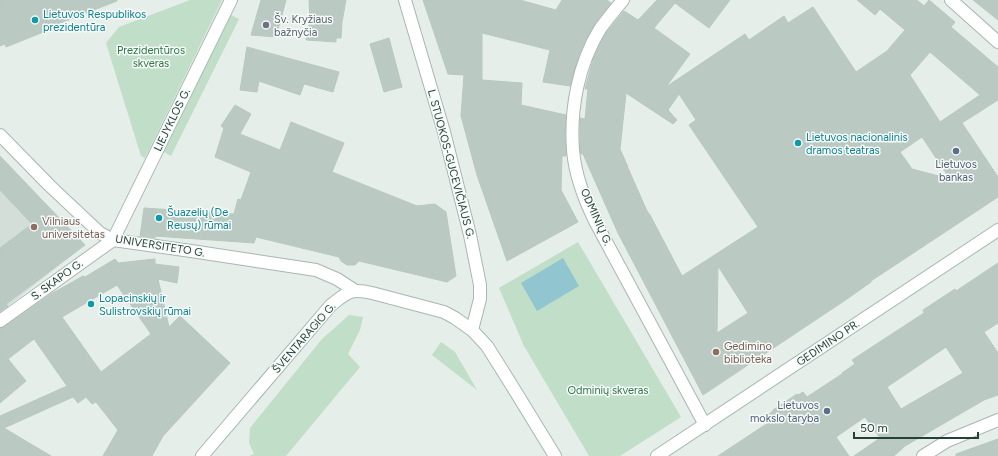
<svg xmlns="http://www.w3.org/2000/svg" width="998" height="456" font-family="Figtree,sans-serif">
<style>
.built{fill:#d4ded9}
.green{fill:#c0dec8}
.water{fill:#91c6d0}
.building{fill:#bbc9c3;stroke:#b8c8c1;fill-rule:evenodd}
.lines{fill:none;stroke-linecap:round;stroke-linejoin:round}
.minor-casing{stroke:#a8b6b1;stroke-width:14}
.secondary-casing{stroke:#a5b9b2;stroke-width:14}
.minor{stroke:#fff;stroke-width:12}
.secondary{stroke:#fff;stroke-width:12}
.culture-dot{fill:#0f9aa8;stroke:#f6faf8;stroke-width:1.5}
.worship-dot{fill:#6b7280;stroke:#f6faf8;stroke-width:1.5}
.service-dot{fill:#5c6f8a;stroke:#f6faf8;stroke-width:1.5}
.education-dot{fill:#8d6e63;stroke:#f6faf8;stroke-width:1.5}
.labels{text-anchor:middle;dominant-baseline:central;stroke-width:3;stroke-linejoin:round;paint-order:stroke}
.culture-label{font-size:11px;fill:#0d838f;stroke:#f6faf8;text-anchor:start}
.worship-label{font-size:11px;fill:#5b616d;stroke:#f6faf8;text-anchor:start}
.park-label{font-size:11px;fill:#31754c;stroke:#f6faf8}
.street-label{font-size:11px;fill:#254039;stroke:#f6faf8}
.service-label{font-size:11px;fill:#4e5e75;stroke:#f6faf8}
.education-label{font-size:11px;fill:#785e54;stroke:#f6faf8;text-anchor:start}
</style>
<rect width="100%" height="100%" fill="#e6eeea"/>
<path class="built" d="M0 156 85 245 8 306 0 297Z"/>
<g class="green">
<path d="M190 0H222L145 158 141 156 106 43 119 27Z"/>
<path d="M231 15 239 19 171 156 164 152Z"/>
<path d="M578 242 681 417 620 456H589L524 346 499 288Z"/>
<path d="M349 315 363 317 360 330 348 354 360 367 286 456H249L254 454 249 443 250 428 322 339Z"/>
<path d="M441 342 455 352 477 390 432 355Z"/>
</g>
<path class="water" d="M563 258 579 286 537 311 521 283Z"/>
<g class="building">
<path d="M0 0H117V1L55 25 56 27 6 47 5 44 0 46Z"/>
<path d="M261 0H286L276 37 251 35Z"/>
<path d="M309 0H346L342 22 341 38H336V42L306 40 310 22Z"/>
<path d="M423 0H520L556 10 562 0H607L611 3 594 25 586 39 579 55 570 86 543 82 550 50 482 33V80L522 83 521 105 566 115 565 135 566 156H562L561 190 578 222 507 261 477 175 461 116 464 75 448 74Z"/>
<path d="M657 0H730L709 28 675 3 654 28 690 54 666 87 745 34 749 40 784 16 788 23 813 7 856 72 887 51 905 30 880 9 875 15 857 0H917L924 6 929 0 955 22 951 27 998 67V100L962 123 998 177V197L871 281V282L847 299 703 395 618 233 583 154H581L580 149V118L585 119 588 89H585L593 60 599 46 606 33 624 11 638 20ZM930 52 980 95 940 122 910 75ZM626 93 673 124 677 120 668 110 679 94 696 120 689 125 758 227 682 276 650 215 647 211 628 168H627L628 167 620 149ZM922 137 950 179 912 169 900 152ZM718 266 748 313 717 333Z"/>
<path d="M973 0H998V20Z"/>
<path d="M389 38 402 87 384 92 370 44Z"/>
<path d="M247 47 339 72 333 92 304 84 300 95 259 81 257 92 240 90Z"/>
<path d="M235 105 251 114 240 134 280 150 291 122 344 143 332 172 417 206 435 204 446 212 456 276 447 282 359 261 355 265H347L341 261 339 257 256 237 254 243 155 236V238L140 236 144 208 234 214 238 199 241 200 251 172 215 157 224 128 221 126Z"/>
<path d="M0 156 85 245 6 304 8 306 0 312V248L32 224 0 190Z"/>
<path d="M115 259 118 263 155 259V264L179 267 177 283 158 279 169 327 180 316 230 363 163 436 152 456H103L118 430 96 402 92 404 86 397 78 403 73 397 4 428 51 456H0V416L67 386 34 339 8 359 26 381 0 403V328L4 327 51 294 83 276 85 277ZM117 285 151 334 101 372 62 317Z"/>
<path d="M998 263V323L984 332 998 353V395L984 400 905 446 894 456H854L880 438 865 417 836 437 849 456H718L771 421 768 415 773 411V410L797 394 798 395 803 392 807 397 842 374V373L855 364 852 360 924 313 923 310 955 289 956 291ZM946 347 963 373 901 409 887 387Z"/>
<path d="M998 439V456H956V454Z"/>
</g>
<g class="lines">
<defs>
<g id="minor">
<path d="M405 0 444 132 470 235 480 285V299L472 330"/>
<path d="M623 0C615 10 607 19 600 29 578 65 570 109 573 150 575 175 585 201 596 223L705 425"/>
<path d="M951 0 998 42"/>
<path d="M0 135 50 186 100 233 113 240 191 251 316 270 337 279 354 290"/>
<path d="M0 321 113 240 231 0"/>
<path d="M923 456 947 441 998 420"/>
</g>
<g id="secondary">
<path d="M202 456 331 305C348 292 350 288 372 293L444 312 455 318 472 330 487 346 509 381 555 456"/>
<path d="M657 456 998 230"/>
</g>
</defs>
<use href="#minor" class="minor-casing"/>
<use href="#secondary" class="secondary-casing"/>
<use href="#minor" class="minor"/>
<use href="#secondary" class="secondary"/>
</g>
<g class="culture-dot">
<circle cx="35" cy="20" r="4"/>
<circle cx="798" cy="143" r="4"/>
<circle cx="159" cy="218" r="4"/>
<circle cx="91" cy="304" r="4"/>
</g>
<circle class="worship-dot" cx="266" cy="25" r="4"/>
<g class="service-dot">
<circle cx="956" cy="151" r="4"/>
<circle cx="827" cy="411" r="4"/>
</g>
<g class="education-dot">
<circle cx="34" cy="227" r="4"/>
<circle cx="716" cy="352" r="4"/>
</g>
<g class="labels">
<g class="culture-label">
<text x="43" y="14">Lietuvos Respublikos<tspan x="43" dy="13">prezidentūra</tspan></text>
<text x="806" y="137">Lietuvos nacionalinis<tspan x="806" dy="13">dramos teatras</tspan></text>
<text x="167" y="212">Šuazelių (De<tspan x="167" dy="13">Reusų) rūmai</tspan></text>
<text x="99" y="298">Lopacinskių ir<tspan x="99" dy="13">Sulistrovskių rūmai</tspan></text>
</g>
<g class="worship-label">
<text x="274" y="19">Šv. Kryžiaus<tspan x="274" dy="13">bažnyčia</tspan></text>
</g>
<g class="park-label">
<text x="151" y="50">Prezidentūros<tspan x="151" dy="13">skveras</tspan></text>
<text x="608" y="390">Odminių skveras</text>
</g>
<g class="street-label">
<text transform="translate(172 120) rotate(-64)">LIEJYKLOS G.</text>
<text transform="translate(451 164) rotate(75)">L. STUOKOS-GUCEVIČIAUS G.</text>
<text transform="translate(596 217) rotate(66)">ODMINIŲ G.</text>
<text transform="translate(160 246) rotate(9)">UNIVERSITETO G.</text>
<text transform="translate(57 280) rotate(-36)">S. SKAPO G.</text>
<text transform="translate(304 338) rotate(-49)">ŠVENTARAGIO G.</text>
<text transform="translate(828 343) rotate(-34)">GEDIMINO PR.</text>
</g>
<g class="service-label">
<text x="956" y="164">Lietuvos<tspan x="956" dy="13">bankas</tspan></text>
<text x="819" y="405" text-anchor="end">Lietuvos<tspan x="819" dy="13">mokslo taryba</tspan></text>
</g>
<g class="education-label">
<text x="42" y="221">Vilniaus<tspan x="42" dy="13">universitetas</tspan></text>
<text x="724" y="346">Gedimino<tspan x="724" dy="13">biblioteka</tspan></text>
</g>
</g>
<path d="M854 432v6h124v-6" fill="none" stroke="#254039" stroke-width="2"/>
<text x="860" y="432" font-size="12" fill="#254039" stroke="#f6faf8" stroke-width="3" paint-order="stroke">50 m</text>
</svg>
